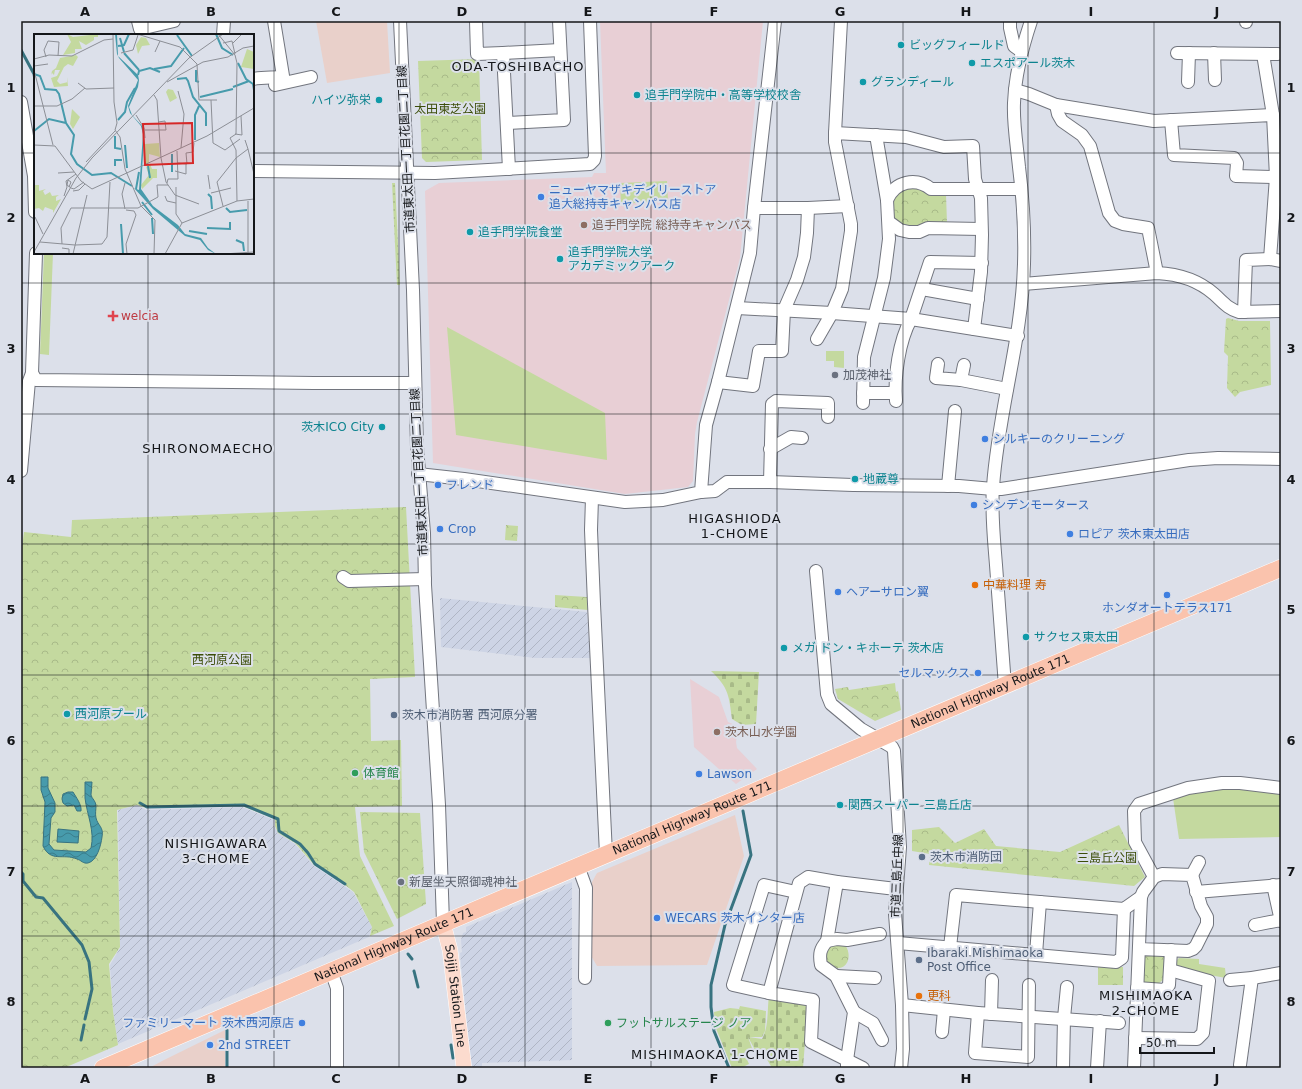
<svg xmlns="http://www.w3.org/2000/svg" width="1302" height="1089" font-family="'DejaVu Sans','Noto Sans JP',sans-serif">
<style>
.commercial{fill:#e9d0ca}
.industrial{fill:url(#industrial-furrows)}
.education{fill:#e8cfd5}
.grass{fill:#c4d99f}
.forest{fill:url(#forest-crowns)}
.cemetery{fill:url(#cemetery-stones)}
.garden{fill:url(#garden-dots)}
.water{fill:url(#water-waves);stroke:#387380}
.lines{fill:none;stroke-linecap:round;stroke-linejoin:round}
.stream{stroke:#387380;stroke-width:3}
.minor-casing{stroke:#72757e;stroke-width:14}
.major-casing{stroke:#fff;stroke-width:16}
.highway-casing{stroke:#fff;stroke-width:18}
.minor{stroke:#fff;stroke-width:12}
.major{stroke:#fcdbce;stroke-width:15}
.highway{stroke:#fac3ad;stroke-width:17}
.grid{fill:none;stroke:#141619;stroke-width:1;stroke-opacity:0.55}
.culture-dot{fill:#0f9aa8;stroke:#dce0ea;stroke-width:1.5}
.shop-dot{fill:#3f7fe0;stroke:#dce0ea;stroke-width:1.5}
.education-dot{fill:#8d6e63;stroke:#dce0ea;stroke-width:1.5}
.health-dot{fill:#e0444e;stroke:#dce0ea;stroke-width:1.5}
.worship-dot{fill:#6b7280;stroke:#dce0ea;stroke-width:1.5}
.food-dot{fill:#e8710a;stroke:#dce0ea;stroke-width:1.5}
.service-dot{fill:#5c6f8a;stroke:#dce0ea;stroke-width:1.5}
.leisure-dot{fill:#2e9e5b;stroke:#dce0ea;stroke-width:1.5}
.labels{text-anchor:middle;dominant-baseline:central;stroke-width:4;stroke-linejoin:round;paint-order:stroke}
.culture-label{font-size:12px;fill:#0d838f;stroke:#dce0ea;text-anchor:start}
.park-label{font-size:12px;fill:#3c4e09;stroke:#dce0ea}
.street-label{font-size:12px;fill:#141619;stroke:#dce0ea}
.shop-label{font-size:12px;fill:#366cbe;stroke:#dce0ea;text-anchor:start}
.education-label{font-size:12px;fill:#785e54;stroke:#dce0ea;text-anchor:start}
.health-label{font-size:12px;fill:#be3a42;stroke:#dce0ea;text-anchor:start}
.worship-label{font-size:12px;fill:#5b616d;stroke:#dce0ea;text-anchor:start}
.food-label{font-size:12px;fill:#c56008;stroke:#dce0ea;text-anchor:start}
.service-label{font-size:12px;fill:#4e5e75;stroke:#dce0ea;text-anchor:start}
.leisure-label{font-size:12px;fill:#27864d;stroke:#dce0ea;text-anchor:start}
.neighbourhood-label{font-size:13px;letter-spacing:1px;fill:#141619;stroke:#dce0ea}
.inset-river{fill:none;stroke:#479bac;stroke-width:2}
.inset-road{fill:none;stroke:#8c8f96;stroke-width:1}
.view{fill:#d62828;fill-opacity:0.15;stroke:#d62828;stroke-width:2}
.inset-edge{fill:none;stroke:#141619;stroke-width:2}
.neatline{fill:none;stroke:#141619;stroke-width:1.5}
.grid-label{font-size:13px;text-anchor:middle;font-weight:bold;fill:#141619}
</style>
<defs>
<pattern id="industrial-furrows" width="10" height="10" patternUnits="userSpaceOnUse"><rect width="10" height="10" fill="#cdd4e5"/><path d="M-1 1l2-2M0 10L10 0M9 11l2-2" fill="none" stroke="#afb5c4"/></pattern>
<pattern id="forest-crowns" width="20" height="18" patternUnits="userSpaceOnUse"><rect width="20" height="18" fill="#c4d99f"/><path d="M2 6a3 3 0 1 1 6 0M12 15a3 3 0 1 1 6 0" fill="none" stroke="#a8ba88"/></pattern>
<pattern id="cemetery-stones" width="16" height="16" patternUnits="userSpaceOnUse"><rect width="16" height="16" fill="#c4d99f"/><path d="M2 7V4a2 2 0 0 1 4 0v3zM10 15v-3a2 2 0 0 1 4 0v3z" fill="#a8ba88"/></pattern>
<pattern id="garden-dots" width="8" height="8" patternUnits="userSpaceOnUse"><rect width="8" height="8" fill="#c4d99f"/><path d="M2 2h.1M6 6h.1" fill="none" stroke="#a8ba88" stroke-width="1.8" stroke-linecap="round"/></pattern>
<pattern id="water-waves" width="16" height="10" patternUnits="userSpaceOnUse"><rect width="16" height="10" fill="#479bac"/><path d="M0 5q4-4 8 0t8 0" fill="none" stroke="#3a7d8b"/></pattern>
</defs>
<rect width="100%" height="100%" fill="#dce0ea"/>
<g class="commercial">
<path d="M316 21H387L390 73 327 83Z"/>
<path d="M735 815 744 856 707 965 597 966 590 954 592 882 597 873Z"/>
<path d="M225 1030V1068H149L164 1060Z"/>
</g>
<g class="industrial">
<path d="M440 598 587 612 590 658H535L441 647Z"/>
<path d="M137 805 146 810 242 807 274 820V826L278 833 295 844 314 866 353 892 372 927 369 937 118 1044 113 1011 110 965 120 948 118 810Z"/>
<path d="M572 882V1060L482 1063V1068H471L460 953 462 952 461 940 463 933 466 932V927Z"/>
</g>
<g class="education">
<path d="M600 21H763L740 258 697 422 695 434 693 481 688 487 625 494 433 463 425 191 439 183 592 177 594 173H606Z"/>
<path d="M690 679 719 697 728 722 744 729 737 736 736 742 737 748 757 769 736 784 694 747Z"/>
</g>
<g class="grass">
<path d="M667 181 668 201 621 204 620 183Z"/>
<path d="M44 253H53L49 355 40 354Z"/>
<path d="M447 327 605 413 607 460 456 435Z"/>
<path d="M826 351H844V368L834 367V361H826Z"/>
<path d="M1240 786 1281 792V837L1179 839 1173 798 1194 790Z"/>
<path d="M1179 958 1199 959V964L1225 968 1226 978 1177 969 1174 963Z"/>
</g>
<g class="forest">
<path d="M479 59 482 160 426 162 422 158 418 61Z"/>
<path d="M912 187 946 194 947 223 908 228 896 221C891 212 890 197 900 192 903 189 908 188 912 187Z"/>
<path d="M1228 318 1239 321H1270L1271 385 1240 392 1235 397 1227 388 1228 356 1224 352 1226 319Z"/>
<path d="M406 507 415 677 370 679 371 741 401 740 402 806 355 807 360 856 394 926 370 936 372 927 354 892 345 885 346 883 314 865 295 843 278 833 275 826V819L242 806 146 808 137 805 117 810 120 947 109 964 113 1011 118 1045 64 1068H21V555L24 532 71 537 72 520Z"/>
<path d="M506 525 518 526 517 541 505 540Z"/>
<path d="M555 595 587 597 588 610 555 607Z"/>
<path d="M895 683 896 692 898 691 901 710 875 721 838 699 835 689 848 687 849 690Z"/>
<path d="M360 812 420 813 426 904 397 919 364 852Z"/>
<path d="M1119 825 1145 877 1134 886 929 865 930 854 912 851V830L939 827 955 843 984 829 996 846 1060 852Z"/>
<path d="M829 944 845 945C852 954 849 970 835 968 832 967 829 965 827 963L824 951Z"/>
<path d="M1142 954 1165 955 1164 979 1158 984H1142Z"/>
<path d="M1098 966 1123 967V985H1098Z"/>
</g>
<g class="cemetery">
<path d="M711 671 759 672 756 724 742 725 732 719C729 696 729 688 711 671Z"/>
<path d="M769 996 808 1003 803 1068H772L761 1049 755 1050 748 1037 753 1051 745 1055 749 1064 741 1068H732L715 1026 714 1012 730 1008 739 1009 740 1006 766 1011 765 1031 762 1037H749L762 1039C769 1027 767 1009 769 996Z"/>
</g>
<path class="garden" d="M392 183H395L400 285H397Z"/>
<g class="water">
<path d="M41 777H48V788L55 803V812L51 818 49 844 54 850 86 852 91 848C95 831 87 815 85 798 85 793 85 787 85 782H92C92 786 91 791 91 795 92 799 96 801 96 806 96 809 95 814 96 818 98 826 104 827 102 837 101 845 97 861 88 863 83 864 81 860 77 859 63 853 51 863 43 846L45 802 41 790Z"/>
<path d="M68 792H73C76 797 82 805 81 811H77L74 805 67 806 63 803 62 799 63 794Z"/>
<path d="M58 829 79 831 78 843 57 842Z"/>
</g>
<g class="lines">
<g class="stream">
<path d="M21 50 34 74 35 80"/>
<path d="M140 803 147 807 244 805 278 819 279 831 300 844 308 853 315 864 345 884"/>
<path d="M21 872 23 874V881L36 897 43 898 82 945 89 962 92 989 85 1019"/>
<path d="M408 954 412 959"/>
<path d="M414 971 418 987"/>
<path d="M81 1040 84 1025"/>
<path d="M451 1045 453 1058"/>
<path d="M227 1068V1030"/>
<path d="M729 1068 714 1031 711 1007V985L725 925 751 855 743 811"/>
</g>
<defs>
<g id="minor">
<path d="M138 21 140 29 174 21"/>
<path d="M274 21 284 82"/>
<path d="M400 21 413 290 417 447 424 533 425 585 439 805 443 923"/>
<path d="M476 21 477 54 503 53 509 169"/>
<path d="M1010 21V28L1014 46 1021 51"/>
<path d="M1246 22V21"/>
<path d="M223 35 224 21"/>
<path d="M503 53 560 50"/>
<path d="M1177 53 1278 54"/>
<path d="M1214 53 1215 80"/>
<path d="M1263 54 1273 115"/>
<path d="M253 79C263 77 272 78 282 77"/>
<path d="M1188 82 1189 53"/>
<path d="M275 85 311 77"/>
<path d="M1015 90 1029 94 1056 105 1154 121 1273 115 1276 177 1270 259 1281 261"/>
<path d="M21 102 34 176 35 212"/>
<path d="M1056 105 1058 114 1062 121 1082 135 1090 146 1109 213 1115 221 1123 224 1148 228 1157 273"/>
<path d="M1171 120 1174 155 1234 158 1237 163 1236 176 1276 177"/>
<path d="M507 123 564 120 559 21"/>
<path d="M835 133 841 21"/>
<path d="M253 171 435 173 590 164 594 160 595 156 590 21"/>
<path d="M887 200C895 181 916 177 931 189H1021"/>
<path d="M754 208H808L848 206"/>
<path d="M889 222 900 230 909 232H919L928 228 981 229"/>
<path d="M1023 284 1157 273C1178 274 1198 280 1214 294 1223 302 1228 309 1239 312L1281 311"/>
<path d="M922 289 978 299"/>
<path d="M737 308 832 313 911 319 1018 336"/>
<path d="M1244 312 1246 260 1270 259"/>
<path d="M817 339 832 313 842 289 851 231V224L835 142V133L906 137 944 147 973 146 975 179 981 198 982 235 981 272 974 329"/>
<path d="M938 364 936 378 961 380 1007 389"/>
<path d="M32 373 36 380 314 383H415"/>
<path d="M961 380 964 365"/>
<path d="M718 382 753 386 759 351H782L784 310 797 280 804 257 807 233 808 208"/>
<path d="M863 393H895"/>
<path d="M896 401C894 376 899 341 911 319L930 262 982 263"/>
<path d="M863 403 864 357 884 278 889 239 887 200 876 135"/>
<path d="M770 449 791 437 802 438"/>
<path d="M21 471 29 381 32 373 36 253"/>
<path d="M418 474 464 479 625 502 663 500 701 492 706 425 718 382 750 253 754 208 775 21"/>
<path d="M770 482 772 404 776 401 828 403V417"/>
<path d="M948 486 955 411"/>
<path d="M701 492 715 491 727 482H770L853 485 959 486 993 489H1001L1189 460 1218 458 1281 459"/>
<path d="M592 498 591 530 594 604 606 854"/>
<path d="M816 571 827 694 831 704 861 729 892 747 894 751 900 847 895 914 902 1005 903 1049 901 1068"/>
<path d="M343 577 349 581 425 579"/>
<path d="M1005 686C1002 645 999 605 996 565 994 539 991 513 993 487 998 412 1022 340 1024 264 1025 231 1023 199 1019 167 1017 146 1013 124 1014 103 1015 74 1022 48 1031 21"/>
<path d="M578 866 586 888 585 978"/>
<path d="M1192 875 1199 862"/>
<path d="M1154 877 1135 842 1134 811 1139 804 1188 788 1222 783H1240L1281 788"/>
<path d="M837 882 808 877 799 883 769 993 813 1000 811 1042 863 1068"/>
<path d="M1273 885 1281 921"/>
<path d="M1196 892 1281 885"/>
<path d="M1255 925 1281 920"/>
<path d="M827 941 837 939 847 940 880 934"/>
<path d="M898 943 1116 962 1122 958 1124 909"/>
<path d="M950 947 956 895 1124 909 1141 897"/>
<path d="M1036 954 1040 902"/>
<path d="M331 971 337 988V1068"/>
<path d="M836 976 875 978"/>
<path d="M1230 980 1252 978 1281 973"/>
<path d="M1137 988 1165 990 1169 985 1171 950"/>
<path d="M769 993 733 985 764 885 796 892"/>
<path d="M902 1005 978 1013 1119 1023"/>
<path d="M854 1012 873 1023 882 1040"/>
<path d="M978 1013 975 1053 1028 1057 1029 985"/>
<path d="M991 1014 992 980"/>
<path d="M942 1032 944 1010"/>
<path d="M1135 1038 1197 1039 1203 1033 1209 981 1170 970"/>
<path d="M1240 1065 1252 978"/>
<path d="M847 1067V1060L854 1012 836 976 821 965C819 954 820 949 827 941L837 882 896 889"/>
<path d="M1063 1068 1064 1018 1067 987"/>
<path d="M1097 1068 1100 1021"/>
<path d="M1134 1068 1141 897 1143 892 1154 877 1162 874 1192 875 1201 906 1207 917V924L1196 946 1193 949 1188 951 1139 949"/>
</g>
<g id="major">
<path id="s1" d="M443 923 450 950 464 1068"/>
</g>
<g id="highway">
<path id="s2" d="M103 1068 1281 568"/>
</g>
</defs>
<use href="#minor" class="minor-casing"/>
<use href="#major" class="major-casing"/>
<use href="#highway" class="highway-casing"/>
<use href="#minor" class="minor"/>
<use href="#major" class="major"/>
<use href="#highway" class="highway"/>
</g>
<path class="grid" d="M148 21V35M274 21V1068M399 21V1068M525 21V1068M651 21V1068M777 21V1068M903 21V1068M1028 21V1068M1154 21V1068M21 153H35M253 153H1281M148 253V1068M21 283H1281M21 414H1281M21 544H1281M21 675H1281M21 806H1281M21 936H1281"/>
<g class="culture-dot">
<circle cx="901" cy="45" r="4"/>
<circle cx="972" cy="63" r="4"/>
<circle cx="863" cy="82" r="4"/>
<circle cx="637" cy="95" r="4"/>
<circle cx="379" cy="100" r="4"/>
<circle cx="470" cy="232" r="4"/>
<circle cx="560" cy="259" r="4"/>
<circle cx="382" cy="427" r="4"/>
<circle cx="855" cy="479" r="4"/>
<circle cx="1026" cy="637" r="4"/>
<circle cx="784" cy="648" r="4"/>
<circle cx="67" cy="714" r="4"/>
<circle cx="840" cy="805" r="4"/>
</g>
<g class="shop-dot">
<circle cx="541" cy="197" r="4"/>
<circle cx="985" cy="439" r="4"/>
<circle cx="438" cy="485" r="4"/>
<circle cx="974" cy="505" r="4"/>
<circle cx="440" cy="529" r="4"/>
<circle cx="1070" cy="534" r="4"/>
<circle cx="838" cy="592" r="4"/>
<circle cx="1167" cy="595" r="4"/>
<circle cx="978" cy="673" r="4"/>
<circle cx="699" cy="774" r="4"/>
<circle cx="657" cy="918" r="4"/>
<circle cx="302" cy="1023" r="4"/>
<circle cx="210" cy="1045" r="4"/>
</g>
<g class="education-dot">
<circle cx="584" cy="225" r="4"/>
<circle cx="717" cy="732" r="4"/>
</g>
<path class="health-dot" d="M111 310h4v4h4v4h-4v4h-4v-4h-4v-4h4z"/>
<g class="worship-dot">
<circle cx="835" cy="375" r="4"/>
<circle cx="401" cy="882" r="4"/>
</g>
<g class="food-dot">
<circle cx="975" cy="585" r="4"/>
<circle cx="919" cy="996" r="4"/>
</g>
<g class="service-dot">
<circle cx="394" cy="715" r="4"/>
<circle cx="922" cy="857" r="4"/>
<circle cx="919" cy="960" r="4"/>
</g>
<g class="leisure-dot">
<circle cx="355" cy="773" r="4"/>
<circle cx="608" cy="1023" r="4"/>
</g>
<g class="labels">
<g class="culture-label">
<text x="909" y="45">ビッグフィールド</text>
<text x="980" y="63">エスポアール茨木</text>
<text x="871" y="82">グランディール</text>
<text x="645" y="95">追手門学院中・高等学校校舎</text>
<text x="371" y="100" text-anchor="end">ハイツ弥栄</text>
<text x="478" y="232">追手門学院食堂</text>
<text x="568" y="252">追手門学院大学<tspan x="568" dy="14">アカデミックアーク</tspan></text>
<text x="374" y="427" text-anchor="end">茨木ICO City</text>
<text x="863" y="479">地蔵尊</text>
<text x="1034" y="637">サクセス東太田</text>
<text x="792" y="648">メガ ドン・キホーテ 茨木店</text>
<text x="75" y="714">西河原プール</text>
<text x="848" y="805">関西スーパー 三島丘店</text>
</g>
<g class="park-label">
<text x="450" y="109">太田東芝公園</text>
<text x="222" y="660">西河原公園</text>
<text x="1107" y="858">三島丘公園</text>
</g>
<g class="street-label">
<text transform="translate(406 149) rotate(-93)">市道東太田一丁目花園二丁目線</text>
<text transform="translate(419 472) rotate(-93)">市道東太田一丁目花園二丁目線</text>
<text stroke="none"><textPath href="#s2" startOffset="964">National Highway Route 171</textPath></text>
<text stroke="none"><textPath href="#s2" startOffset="640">National Highway Route 171</textPath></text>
<text transform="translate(897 876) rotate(-88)">市道三島丘中線</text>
<text stroke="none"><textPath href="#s2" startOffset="316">National Highway Route 171</textPath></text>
<text stroke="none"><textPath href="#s1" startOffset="74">Sojiji Station Line</textPath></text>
</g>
<g class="shop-label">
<text x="549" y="190">ニューヤマザキデイリーストア<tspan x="549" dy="14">追大総持寺キャンパス店</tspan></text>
<text x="993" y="439">シルキーのクリーニング</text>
<text x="446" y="485">フレンド</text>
<text x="982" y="505">シンデンモータース</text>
<text x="448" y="529">Crop</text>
<text x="1078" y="534">ロピア 茨木東太田店</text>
<text x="846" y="592">ヘアーサロン翼</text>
<text x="1167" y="608" text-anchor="middle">ホンダオートテラス171</text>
<text x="970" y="673" text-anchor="end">セルマックス</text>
<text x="707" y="774">Lawson</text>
<text x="665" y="918">WECARS 茨木インター店</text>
<text x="294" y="1023" text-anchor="end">ファミリーマート 茨木西河原店</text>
<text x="218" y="1045">2nd STREET</text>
</g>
<g class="education-label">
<text x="592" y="225">追手門学院 総持寺キャンパス</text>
<text x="725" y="732">茨木山水学園</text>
</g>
<g class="health-label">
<text x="121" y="316">welcia</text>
</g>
<g class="worship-label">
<text x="843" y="375">加茂神社</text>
<text x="409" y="882">新屋坐天照御魂神社</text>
</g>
<g class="food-label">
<text x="983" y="585">中華料理 寿</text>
<text x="927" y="996">更科</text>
</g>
<g class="service-label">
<text x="402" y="715">茨木市消防署 西河原分署</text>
<text x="930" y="857">茨木市消防団</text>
<text x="927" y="953">Ibaraki Mishimaoka<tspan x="927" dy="14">Post Office</tspan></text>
</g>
<g class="leisure-label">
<text x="363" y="773">体育館</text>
<text x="616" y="1023">フットサルステージ ノア</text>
</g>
<g class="neighbourhood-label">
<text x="518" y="66">ODA-TOSHIBACHO</text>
<text x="208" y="448">SHIRONOMAECHO</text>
<text x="735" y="518">HIGASHIODA<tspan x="735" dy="15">1-CHOME</tspan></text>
<text x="216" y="843">NISHIGAWARA<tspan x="216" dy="15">3-CHOME</tspan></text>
<text x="1146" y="995">MISHIMAOKA<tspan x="1146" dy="15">2-CHOME</tspan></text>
<text x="715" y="1054">MISHIMAOKA 1-CHOME</text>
</g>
</g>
<g transform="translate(34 34)">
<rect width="220" height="220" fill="#dce0ea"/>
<path d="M33 0 39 3 64 0V3H60V6L52 11 45 7 48 15H41V19L29 21 37 8ZM213 15 220 18V35L207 33ZM42 21 44 23 39 32 34 30 30 33 23 47 26 50 34 48 33 43 34 52 20 53 17 44 23 42 26 36H21L20 41 18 39 17 41 18 37 22 34 26 24ZM134 55 139 56 143 64 136 68 132 58ZM38 75 46 83 39 95 36 90ZM125 109 126 123 115 120V129L110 131 111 110ZM116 130 118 135H123V144H119L108 155 107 151 115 141 112 133ZM0 151H5V157L12 155 9 157 11 161 16 158 18 162 25 161 22 163V167L27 165 19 179V176L11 173 9 177 5 174 0 175Z" fill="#c4d99f"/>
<path d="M107 3 112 4 116 11 108 12 104 20 102 11Z" fill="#c4d99f"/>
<path d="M81 0H83L84 22 104 41 105 46 104 53 95 73 98 81 109 93 110 104 107 155 119 172 144 191 151 200 167 204 174 214 182 220 174 216 166 206 151 202 119 175 100 154 105 156 109 100 107 92 96 79 94 72 104 46 85 24 83 20Z" fill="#479bac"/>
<path class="inset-river" d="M182 0 188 14 199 21M143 1 158 22M86 4 90 18M84 12 90 11 95 0M90 19 105 36M204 29 212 45 219 50 220 56M120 35 137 32 150 14M162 36V47L165 48M0 40 6 42 11 55 22 56 25 60 32 89 40 101 37 120 43 130 58 141 77 139 98 152M104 41 105 37 116 34 126 38M143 45 152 44 154 47 159 63 172 79V92M199 53 215 47M166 63 199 55M84 86 91 78 93 68 101 54M0 97 15 85 32 89M81 102V114L87 115M161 106V81L165 72M91 111 93 134M138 120V138M81 132V126H88M114 132 116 144M102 155 105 138M174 160 177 163 178 175M108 168 118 181M192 174 196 178 213 176M118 184 119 200M87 190 89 220M173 194 196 195V188M155 197 173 200M202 206 209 209 210 217"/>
<path class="inset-road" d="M79 0 80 68 83 89 81 96 86 103 91 135 107 172 121 186 120 220M103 0 146 13 163 30 165 66H183M184 0 201 21 203 29 202 100 196 104 202 116 203 167M189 9 198 7 201 20M199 9 208 0M121 18 126 7M87 19 99 16 104 1M12 23 10 16 14 7 25 8 24 22M0 25 15 21 38 22 70 6 79 5M0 32 14 30M0 36 19 111M133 48 169 28 194 23 209 14 220 12M44 49 52 55 80 54M144 57 150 80 147 114M120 61 123 66 127 124M177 66 179 109 191 116 206 105M0 72H23L38 65 51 54M102 81 110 94 111 104M111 96H132L131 87 124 88M201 100 208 101 207 82M0 111 21 112 47 147 58 155 173 102 220 74M214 115 220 140M127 124 132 148 141 161 165 170M202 124 214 115 211 106M52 128 81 97M144 129 153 130 152 119 159 118 160 109M141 137 152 140V130M24 139 40 138M174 141 176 155M91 149 88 160 91 175M133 149 134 145H144L143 117M35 153 37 148 34 146 33 151 37 154 40 155 50 148M142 153V180L148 189M39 157 45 156 51 150M177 159 197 154M30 162 33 153 32 147 42 140M131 162 133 167 142 169M189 172 183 148 202 124M92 176 100 177 102 181 92 210 93 220M1 183 9 200M6 208 41 211 68 210 73 203 76 148M28 210 27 194 37 174H104L124 163 123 151H134M28 214 35 215V220M0 218 42 144 58 124 155 24 189 0M39 220 53 161M131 220 148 189 203 167 220 165M189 220 220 218M214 220V167"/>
<path class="view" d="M158 89 159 129 111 131 109 90Z"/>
<rect width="220" height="220" class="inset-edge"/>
</g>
<rect width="1302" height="1089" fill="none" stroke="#dce0ea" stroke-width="44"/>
<path d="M1140 1047v6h74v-6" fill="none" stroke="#141619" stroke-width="2"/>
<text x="1146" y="1047" font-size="12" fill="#141619" stroke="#dce0ea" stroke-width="3" paint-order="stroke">50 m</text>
<rect x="22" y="22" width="1258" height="1045" class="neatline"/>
<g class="grid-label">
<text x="85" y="16">A</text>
<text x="211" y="16">B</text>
<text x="336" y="16">C</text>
<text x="462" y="16">D</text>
<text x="588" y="16">E</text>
<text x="714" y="16">F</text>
<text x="840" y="16">G</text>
<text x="966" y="16">H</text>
<text x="1091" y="16">I</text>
<text x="1217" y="16">J</text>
<text x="11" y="92">1</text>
<text x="1291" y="92">1</text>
<text x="11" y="222">2</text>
<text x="1291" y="222">2</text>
<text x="11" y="353">3</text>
<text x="1291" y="353">3</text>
<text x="11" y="484">4</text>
<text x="1291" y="484">4</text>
<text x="11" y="614">5</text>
<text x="1291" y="614">5</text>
<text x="11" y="745">6</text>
<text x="1291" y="745">6</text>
<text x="11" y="876">7</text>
<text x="1291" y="876">7</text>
<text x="11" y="1006">8</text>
<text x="1291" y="1006">8</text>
<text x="85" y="1083">A</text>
<text x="211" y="1083">B</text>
<text x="336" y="1083">C</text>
<text x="462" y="1083">D</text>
<text x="588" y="1083">E</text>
<text x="714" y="1083">F</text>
<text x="840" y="1083">G</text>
<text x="966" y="1083">H</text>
<text x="1091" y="1083">I</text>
<text x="1217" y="1083">J</text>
</g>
</svg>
